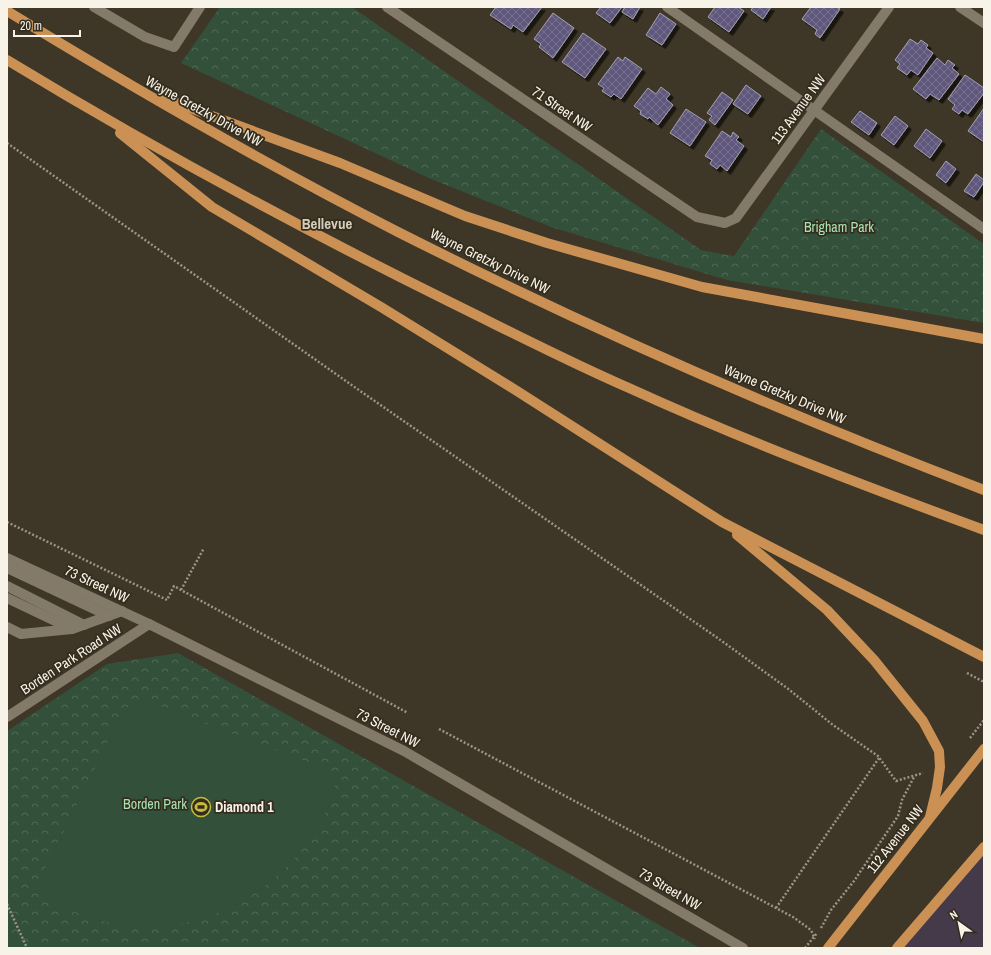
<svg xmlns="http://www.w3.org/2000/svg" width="991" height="955" font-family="'Archivo Narrow',sans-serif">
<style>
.education{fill:#443a4a}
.park{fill:url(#park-crowns)}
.garden{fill:#33503a}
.building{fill:url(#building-cross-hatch);stroke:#a3a0b2;filter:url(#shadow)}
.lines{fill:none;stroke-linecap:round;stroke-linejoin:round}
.path{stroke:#9b9588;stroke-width:2.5;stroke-dasharray:2 2;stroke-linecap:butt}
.minor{stroke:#837a69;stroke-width:10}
.major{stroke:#cb9053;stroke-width:10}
.labels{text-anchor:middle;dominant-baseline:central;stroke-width:3.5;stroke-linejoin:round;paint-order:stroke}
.street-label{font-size:14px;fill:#f8f3e9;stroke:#342c1d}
.park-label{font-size:14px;fill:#a6e2b4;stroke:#342c1d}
.poi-label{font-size:14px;font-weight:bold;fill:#f8f3e9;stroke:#342c1d;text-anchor:start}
.neighbourhood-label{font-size:15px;font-weight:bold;fill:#d6ccba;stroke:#342c1d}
</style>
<defs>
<pattern id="park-crowns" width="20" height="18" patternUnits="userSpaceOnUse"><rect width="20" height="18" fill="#33503a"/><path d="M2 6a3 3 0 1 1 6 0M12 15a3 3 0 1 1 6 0" fill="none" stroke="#516a56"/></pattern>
<pattern id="building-cross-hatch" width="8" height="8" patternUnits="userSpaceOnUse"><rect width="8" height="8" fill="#60587c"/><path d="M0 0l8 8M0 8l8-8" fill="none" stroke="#78708f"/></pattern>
<filter id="shadow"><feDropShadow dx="3.5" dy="3.5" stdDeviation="0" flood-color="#0009"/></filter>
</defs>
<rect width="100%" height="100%" fill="#3e3627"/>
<path class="education" d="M984 845V948H897Z"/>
<g class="park">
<path d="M220 7H352L701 250 734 256 821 129 984 244V323L727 280 551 227 431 179 181 63Z"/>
<path d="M178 653 700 948H7V731L107 664Z"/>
</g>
<path class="garden" d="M144 700 338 774C334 789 330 805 322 819 276 906 170 951 78 913 62 907 49 899 35 890L124 709Z"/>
<g class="building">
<path d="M496 7H542L523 32 513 25 511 29 490 15Z"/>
<path d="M601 7H622L610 23 596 13Z"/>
<path d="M625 7H640L633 19 622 12Z"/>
<path d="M715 7H738L744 11 729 32 708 17Z"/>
<path d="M753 7H771L763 19 751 10Z"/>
<path d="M811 7H836L840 9 820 38 815 34 817 30 802 19Z"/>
<path d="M553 13 574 28 553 58 539 47 541 44 534 39Z"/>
<path d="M660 13 676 24 662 45 646 35Z"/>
<path d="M583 33 606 49 585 78 562 62Z"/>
<path d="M910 39 918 44 921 40 928 45 926 48 933 53 918 75 911 70 907 75 897 68 900 64 895 60Z"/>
<path d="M618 57 623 61 625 57 642 69 621 99 614 94 611 97 602 91 604 88 598 84Z"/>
<path d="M937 58 945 65 948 60 955 65 952 68 959 74 939 100 930 94 926 99 913 89Z"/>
<path d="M965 75 984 88V93L968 114 962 110 959 114 952 109 955 105 948 99Z"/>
<path d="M746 85 761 96 748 114 733 104Z"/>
<path d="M661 87 670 94 666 99 673 105 658 125 649 117 648 119 640 114 641 111 634 106 648 88 656 94Z"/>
<path d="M722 92 733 100 715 125 709 120 712 116 707 113Z"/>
<path d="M984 108V142L968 131Z"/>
<path d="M686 109 706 122 690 146 670 133Z"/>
<path d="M860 111 877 123 869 135 851 122Z"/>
<path d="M895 116 908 126 894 145 881 135Z"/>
<path d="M926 129 942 141 930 158 914 146Z"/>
<path d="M722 131 731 137 733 132 739 137 736 140 744 146 727 171 720 165 717 169 710 164 712 160 705 156Z"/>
<path d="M946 161 956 169 946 183 936 175Z"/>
<path d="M976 174 984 180V182L974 197 964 191Z"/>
</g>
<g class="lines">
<g class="path">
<path d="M7 143 353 386 719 639 787 688 833 725 878 756 896 781 923 773"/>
<path d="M7 522 167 600 174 586 181 590 408 713"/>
<path d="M181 590 204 548"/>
<path d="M967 673 984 682"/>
<path d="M439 729 793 917 811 930 815 939"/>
<path d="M970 738 984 720"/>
<path d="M7 904 27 948"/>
<path d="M776 908 879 758"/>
<path d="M821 928 831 910 854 881 898 816 902 800 914 777"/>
<path d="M805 948 817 933"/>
</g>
<g class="minor">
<path d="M94 7 145 37 174 47 200 7"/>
<path d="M387 7 697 217 725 223 736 218 889 7"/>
<path d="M667 7 984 229"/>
<path d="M960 7 984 23"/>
<path d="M7 558 149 624 404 751 743 948"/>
<path d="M7 568 109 616"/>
<path d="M7 586 84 625"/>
<path d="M7 598 72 629"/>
<path d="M7 627 21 634 72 629 122 611"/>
<path d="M7 717 149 624"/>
</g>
<g class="major">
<path d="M7 11C135 89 265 164 398 232 588 328 785 414 984 490"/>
<path d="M7 60C152 148 300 228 452 303 511 332 569 362 629 388 745 441 865 486 984 530"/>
<path d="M160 97 340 163 465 216 547 243 702 287 984 339"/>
<path d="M120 133 212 207 381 307 517 391 722 522 984 657"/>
<path d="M737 535 827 610 874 660 923 721 939 751 940 767 937 788 930 817"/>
<path d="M828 948 984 749"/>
<path d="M897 948 984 847"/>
</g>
</g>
<defs>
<symbol id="stadium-ring" viewBox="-11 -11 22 22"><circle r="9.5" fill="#342c1d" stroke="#c5bc3d" stroke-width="1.5"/><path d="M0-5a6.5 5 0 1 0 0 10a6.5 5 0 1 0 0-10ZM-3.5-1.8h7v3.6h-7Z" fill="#c5bc3d"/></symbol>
</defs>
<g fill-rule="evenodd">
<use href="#stadium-ring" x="190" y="796" width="22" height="22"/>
</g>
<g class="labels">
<g class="street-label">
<text transform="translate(562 109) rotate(34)">71 Street NW</text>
<text transform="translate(798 109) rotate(-54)">113 Avenue NW</text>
<text transform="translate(204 111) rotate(29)">Wayne Gretzky Drive NW</text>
<text transform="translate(490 261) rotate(26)">Wayne Gretzky Drive NW</text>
<text transform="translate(785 394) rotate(23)">Wayne Gretzky Drive NW</text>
<text transform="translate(97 584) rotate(25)">73 Street NW</text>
<text transform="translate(71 659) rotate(-33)">Borden Park Road NW</text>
<text transform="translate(388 728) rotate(27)">73 Street NW</text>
<text transform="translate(895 839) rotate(-52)">112 Avenue NW</text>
<text transform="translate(670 889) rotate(30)">73 Street NW</text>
</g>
<g class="park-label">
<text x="839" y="227">Brigham Park</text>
<text x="155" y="804">Borden Park</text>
</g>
<g class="poi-label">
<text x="215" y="807">Diamond 1</text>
</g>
<g class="neighbourhood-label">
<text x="327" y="223">Bellevue</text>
</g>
</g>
<rect width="991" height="955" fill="none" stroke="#f8f3e9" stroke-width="16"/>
<g transform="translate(959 923) rotate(327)" stroke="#342c1d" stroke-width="3" paint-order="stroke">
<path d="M0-3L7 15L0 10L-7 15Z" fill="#f8f3e9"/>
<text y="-6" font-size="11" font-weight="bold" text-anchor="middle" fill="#f8f3e9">N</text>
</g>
<path d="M14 30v6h66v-6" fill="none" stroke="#f8f3e9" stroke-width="2"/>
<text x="20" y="30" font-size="12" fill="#f8f3e9" stroke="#342c1d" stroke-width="3" paint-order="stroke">20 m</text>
</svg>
